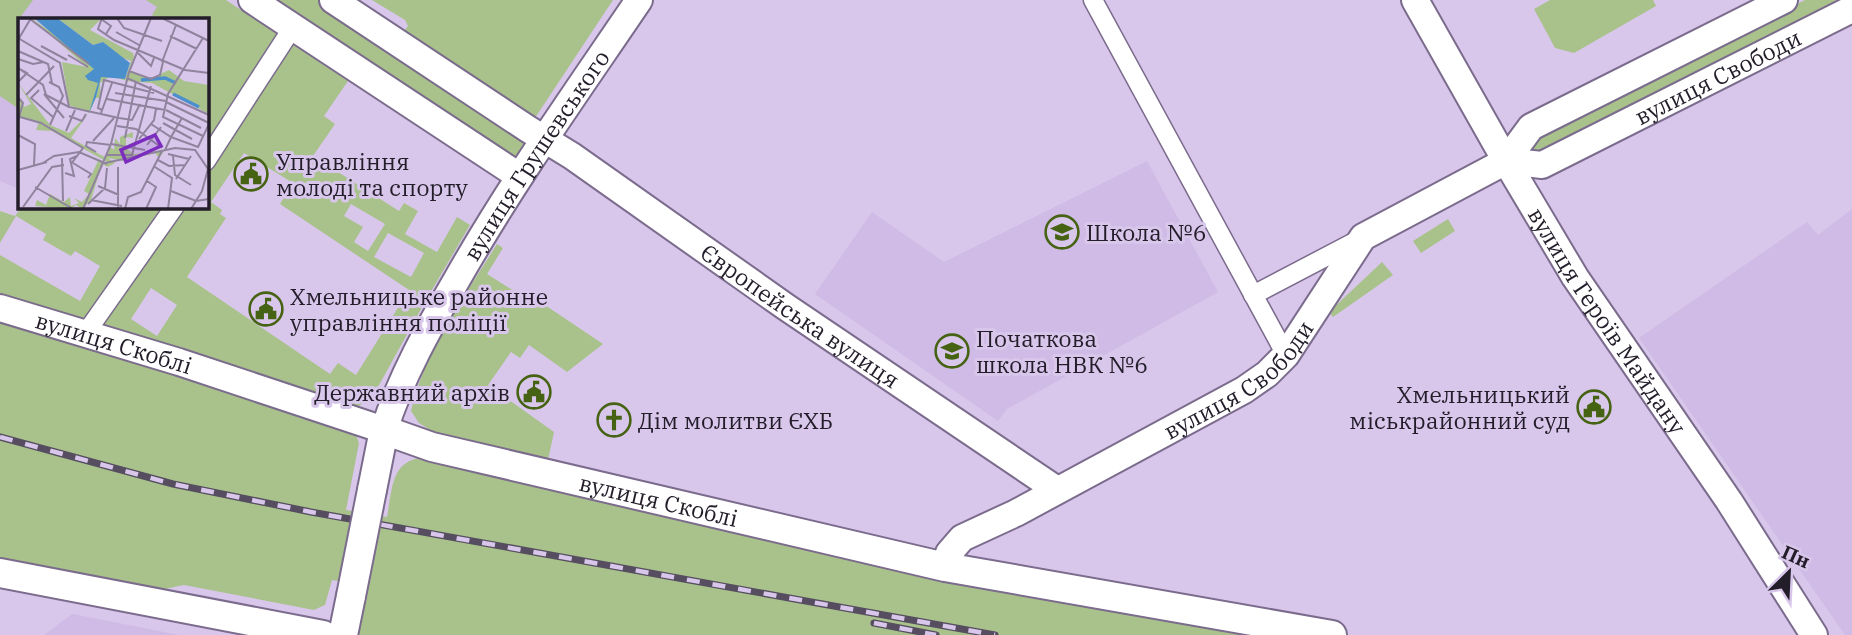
<svg xmlns="http://www.w3.org/2000/svg" width="1852" height="635" font-family="'IBM Plex Serif',serif">
<style>
.built{fill:#cfbbe5}
.green{fill:#a9c28b;fill-rule:evenodd}
.lines{fill:none;stroke-linecap:round;stroke-linejoin:round}
.street-casing{stroke:#7b6b8c;stroke-width:21}
.secondary-casing{stroke:#7b6b8c;stroke-width:30}
.primary-casing{stroke:#7b6b8c;stroke-width:32}
.street{stroke:#fff;stroke-width:18}
.secondary{stroke:#fff;stroke-width:26}
.primary{stroke:#fff;stroke-width:28}
.rail-casing{stroke:#564d60;stroke-width:7}
.rail{stroke:#d8c7eb;stroke-width:4.5;stroke-dasharray:13;stroke-linecap:butt}
.primary-bridge-casing{stroke:#7b6b8c;stroke-width:32;stroke-linecap:butt}
.primary-bridge{stroke:#fff;stroke-width:28}
.labels{text-anchor:middle;dominant-baseline:central;stroke-width:6;stroke-linejoin:round;paint-order:stroke}
.street-label{font-size:23px;fill:#231d2a;stroke:#d8c7eb}
.poi-label{font-size:23px;fill:#231d2a;stroke:#d8c7eb;text-anchor:start}
.inset-river{fill:none;stroke:#4b8fcc;stroke-width:3.5}
.inset-road{fill:none;stroke:#90839e;stroke-width:2}
.view{fill:#7b2cbf;fill-opacity:0.15;stroke:#7b2cbf;stroke-width:3.5}
.inset-edge{fill:none;stroke:#231d2a;stroke-width:3.5}
</style>
<rect width="100%" height="100%" fill="#d8c7eb"/>
<g class="built">
<path d="M0 0H226L206 19H19V189L0 181Z"/>
<path d="M1147 161 1218 292 1007 409 998 421 815 294 872 212 944 262Z"/>
<path d="M1852 209V635H1845L1639 338 1807 222 1818 235Z"/>
<path d="M72 614H73L179 635H44Z"/>
</g>
<g class="green">
<path d="M0 0H33L19 19V109L0 96Z"/>
<path d="M146 0H226L348 81 324 116 335 124 313 156 399 211 404 203 418 211 405 234 437 252 457 217 470 225 426 300 373 396 359 406 342 407 335 427 356 435 359 443 346 510 387 517C393 485 391 458 429 457L1273 635H360L350 633 359 584 332 580 325 605 314 610 184 585 155 591 0 560V255L80 301 100 266 75 251 71 256 43 240 46 234 16 216 0 243V211L15 216 22 207 206 206V19H158L152 15 157 7ZM244 153 293 183 280 204 409 290 356 375 338 363 330 374 187 277 226 218 220 214 222 210 211 202ZM351 204 385 224 368 251 354 242 363 227 344 216ZM388 233 424 253 411 277 374 257ZM151 288 177 305 157 336 131 319Z"/>
<path d="M261 0H324L530 137 511 165Z"/>
<path d="M372 0H613L533 121 401 35 408 26 405 20Z"/>
<path d="M1550 0H1653L1656 6 1574 53 1555 48 1534 9Z"/>
<path d="M1805 0H1835L1838 6 1536 156 1527 137Z"/>
<path d="M1448 219 1455 231 1421 253 1413 241Z"/>
<path d="M497 244 503 248 487 274 522 296 536 299 603 344 567 372 529 345 520 358 511 352 488 385 554 432 548 460 435 433 419 423 411 411C424 352 466 294 497 244Z"/>
<path d="M1382 262 1393 275 1333 317 1329 312Z"/>
</g>
<g class="lines">
<defs>
<g id="street">
<path d="M1093 0 1286 355"/>
<path d="M206 161 293 27"/>
<path d="M1253 295 1360 239"/>
<path d="M85 334 175 206"/>
</g>
<g id="secondary">
<path d="M252 0 519 176"/>
<path id="s1" d="M333 0 528 129 572 156 786 307 1057 490"/>
<path id="s2" d="M1415 0 1506 161 1575 277 1729 501 1814 635"/>
<path id="s3" d="M1506 161 1542 165 1852 9"/>
<path id="s4" d="M0 308 179 362 384 430C401 377 428 329 456 281 511 184 576 93 639 0"/>
<path id="s5" d="M945 567 949 553 962 538 1016 513 1244 390 1267 374 1286 355 1363 237 1506 161 1531 127 1784 0"/>
</g>
<g id="primary">
<path id="s6" d="M372 490 384 430 432 447 945 567 1332 635"/>
<path d="M0 573 323 635"/>
<path d="M343 635 351 596"/>
</g>
</defs>
<use href="#street" class="street-casing"/>
<use href="#secondary" class="secondary-casing"/>
<use href="#primary" class="primary-casing"/>
<use href="#street" class="street"/>
<use href="#secondary" class="secondary"/>
<use href="#primary" class="primary"/>
<defs>
<g id="rail">
<path d="M0 437 173 484 311 512 995 635"/>
<path d="M874 623 936 635"/>
</g>
</defs>
<use href="#rail" class="rail-casing"/>
<use href="#rail" class="rail"/>
<defs>
<path id="primary-bridge" d="M351 596 372 490"/>
</defs>
<use href="#primary-bridge" class="primary-bridge-casing"/>
<use href="#primary-bridge" class="primary-bridge"/>
</g>
<defs>
<symbol id="civic-ring" viewBox="-11 -11 22 22"><circle r="9.5" fill="#d8c7eb" stroke="#466213" stroke-width="1.5"/><path d="M-.6-6.5H3V-4.5H.6V-3L4-1V1h2V6H-6V1h2V-1L-.6-3ZM-1.2 2.5V6h2.4V2.5Z" fill="#466213"/></symbol>
<symbol id="school-ring" viewBox="-11 -11 22 22"><circle r="9.5" fill="#d8c7eb" stroke="#466213" stroke-width="1.5"/><path d="M0-5L7-2L0 1L-7-2ZM-4 1L0 2.5L4 1V4Q0 6-4 4Z" fill="#466213"/></symbol>
<symbol id="church-ring" viewBox="-11 -11 22 22"><circle r="9.5" fill="#d8c7eb" stroke="#466213" stroke-width="1.5"/><path d="M-1.2-6h2.4v3.5h3.3v2.4h-3.3V6h-2.4V-.1h-3.3v-2.4h3.3Z" fill="#466213"/></symbol>
</defs>
<g fill-rule="evenodd">
<use href="#civic-ring" x="232" y="155" width="38" height="38"/>
<use href="#school-ring" x="1043" y="213" width="38" height="38"/>
<use href="#civic-ring" x="247" y="290" width="38" height="38"/>
<use href="#school-ring" x="933" y="332" width="38" height="38"/>
<use href="#civic-ring" x="515" y="373" width="38" height="38"/>
<use href="#civic-ring" x="1575" y="388" width="38" height="38"/>
<use href="#church-ring" x="595" y="401" width="38" height="38"/>
</g>
<g class="labels">
<g class="street-label">
<text stroke="none"><textPath href="#s3" startOffset="233">вулиця Свободи</textPath></text>
<text stroke="none"><textPath href="#s4" startOffset="718">вулиця Грушевського</textPath></text>
<text stroke="none"><textPath href="#s1" startOffset="564">Європейська вулиця</textPath></text>
<text stroke="none"><textPath href="#s2" startOffset="374">вулиця Героїв Майдану</textPath></text>
<text stroke="none"><textPath href="#s4" startOffset="119">вулиця Скоблі</textPath></text>
<text stroke="none"><textPath href="#s5" startOffset="355">вулиця Свободи</textPath></text>
<text stroke="none"><textPath href="#s6" startOffset="345">вулиця Скоблі</textPath></text>
</g>
<g class="poi-label">
<text x="276" y="161">Управління<tspan x="276" dy="26">молоді та спорту</tspan></text>
<text x="1086" y="232">Школа №6</text>
<text x="290" y="296">Хмельницьке районне<tspan x="290" dy="26">управління поліції</tspan></text>
<text x="976" y="338">Початкова<tspan x="976" dy="26">школа НВК №6</tspan></text>
<text x="510" y="392" text-anchor="end">Державний архів</text>
<text x="1570" y="394" text-anchor="end">Хмельницький<tspan x="1570" dy="26">міськрайонний суд</tspan></text>
<text x="638" y="420">Дім молитви ЄХБ</text>
</g>
</g>
<g transform="translate(18 18)">
<rect width="191" height="191" fill="#d8c7eb"/>
<path d="M13 0 57 31 83 58 98 57 107 61 113 43 97 37 85 24 75 27 39 0H84L72 12 115 35 116 39 111 52 132 61 151 52 166 63 191 67V96L134 65 109 63 93 58 82 65 83 80H78L71 95 51 87 44 44 69 49ZM0 65 32 107 51 115 70 96 53 120 81 136 87 139 91 128 96 132 97 120 102 126V119L115 114V120L108 119V128L115 124 110 132 117 136 147 132 141 140 137 135 105 143 90 140 97 145 90 149 84 146 73 182 64 191 58 187 52 191 17 188 19 182 28 187 32 176 46 184 52 179 53 188 61 185 56 180 64 184 71 176 66 173 80 143 91 145 34 113 18 112 21 104 2 99 0 103V78L6 89 13 86Z" fill="#a9c28b"/>
<path d="M16 0H39L75 27 85 24 112 45 107 61 83 59 78 79 71 95 80 65 70 62 63 53 67 58 76 51Z" fill="#4b8fcc"/>
<path class="inset-river" d="M123 62 147 60 158 65M155 76 181 89"/>
<path class="inset-road" d="M84 0 80 11 96 22 167 52 191 55M99 0 106 10 144 23M144 0 191 23M12 1 71 46M83 1 93 8 88 16M98 14 121 27M152 18 179 31M0 20 42 45 51 89 101 100M0 22 13 0M23 28 49 42M0 33 30 46 34 65M120 35 133 48 136 40M50 37 70 49M0 41 15 46 26 44M144 44 158 7M0 50 25 67 28 77M111 53 133 61 142 57 145 44M109 60 191 97M0 64 9 55 0 50M31 64 41 69 45 78 32 107M21 72 13 80 35 99M97 75 148 83M26 76 46 100M26 76 51 89M8 77 36 48M0 79 5 85 0 103M89 81 147 92M148 84 191 105M84 92 80 90 86 62 136 75M148 92 183 110M83 95 94 65M51 98 64 103 68 96M2 99 23 105 65 130 53 146M101 100 114 102 122 86M145 105 174 121M133 106 153 119 164 100M99 108 118 111 144 130M48 113 57 92M0 117 17 126 16 147M185 118 145 99 150 76 185 20M107 120 118 63M121 121 136 102 138 91M75 123 96 100M93 126 127 132M129 127 143 109M147 132 153 119 180 129 191 106M78 134 68 128 69 124 93 127M150 136 171 141M89 137H114L133 68M155 138 157 157 173 167M44 140 45 183M140 142 151 148 167 147M25 145 36 138 61 134 89 146M55 145 73 156 70 160M87 145 157 130 177 132 190 151 184 173 173 191M137 149 154 160 150 191M0 152 29 144M47 155 56 158 52 141 59 138M158 161 173 138M80 168 101 177M17 169 55 191M153 173 178 183 191 181M73 182 104 188M70 186 87 170 89 150M5 189 34 149 46 147M65 191 93 126 111 54 133 0M100 191V149M107 191 110 179 123 174 144 133M128 191 138 169 129 163"/>
<path class="view" d="M137 117 143 128 108 144 103 132Z"/>
<rect width="191" height="191" class="inset-edge"/>
</g>
<g transform="translate(1789 572) rotate(24)" stroke="#d8c7eb" stroke-width="5" paint-order="stroke">
<path d="M0-5L12 26L0 18L-12 26Z" fill="#231d2a"/>
<text y="-10" font-size="19" font-weight="bold" text-anchor="middle" fill="#231d2a">Пн</text>
</g>
</svg>
